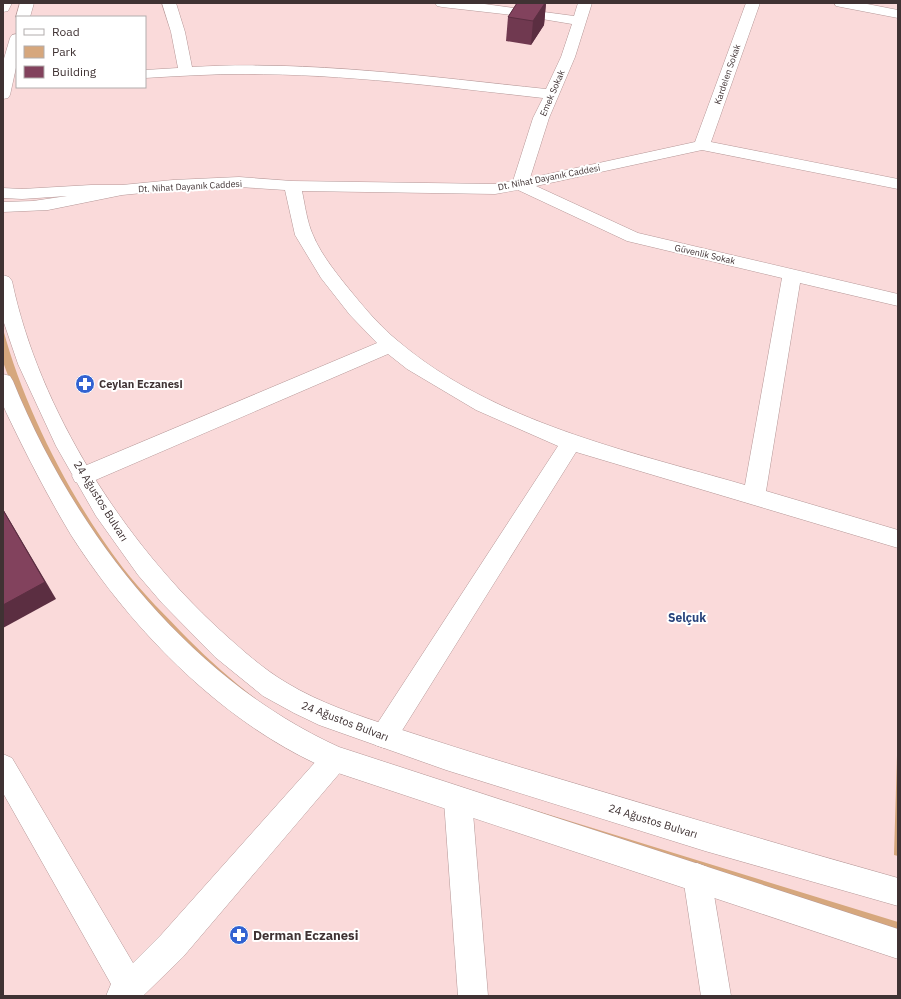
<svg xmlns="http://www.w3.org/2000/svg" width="901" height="999" font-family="'IBM Plex Sans',sans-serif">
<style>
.green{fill:#d6a77d}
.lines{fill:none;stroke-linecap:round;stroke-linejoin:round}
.minor-casing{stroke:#b59797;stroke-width:1}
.major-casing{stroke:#b59797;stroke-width:1}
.minor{fill:#fff;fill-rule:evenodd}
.major{fill:#fff;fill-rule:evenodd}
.wall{fill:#703950}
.shaded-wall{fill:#5b2e41}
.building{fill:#82425d;stroke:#5b2e41}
.labels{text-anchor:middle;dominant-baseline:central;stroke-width:4;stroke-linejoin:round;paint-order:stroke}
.far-street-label{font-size:9px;fill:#3f3233;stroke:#fff}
.poi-label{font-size:11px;font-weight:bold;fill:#3f3233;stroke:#fff;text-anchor:start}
.street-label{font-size:11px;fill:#3f3233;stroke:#fff}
.neighbourhood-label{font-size:12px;font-weight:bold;fill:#2a457d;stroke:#fff}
.near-poi-label{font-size:13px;font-weight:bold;fill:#3f3233;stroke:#fff;text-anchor:start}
</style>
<rect width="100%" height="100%" fill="#fadada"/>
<g class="green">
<path d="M3 329C25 411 72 501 123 568 143 594 166 616 188 639 231 682 278 720 332 748L898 922V941L356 768 304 747 249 711 221 688 154 624 136 603 90 541 62 495 33 440 21 411 3 362Z"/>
<path d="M898 723V856L894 855Z"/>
</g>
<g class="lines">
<defs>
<g id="minor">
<path d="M162 3H176L185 32 192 67C308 60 431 77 546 89L561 57 572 24 530 17 442 7 437 6 435 3H477L574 16 578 3H592L575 57 549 118 530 178 695 142 746 3H760L711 142 898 179V189L702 150 536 186 638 233 898 294V306L800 283 766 491 898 530V548L576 452 393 745 384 748 375 745 371 736 375 727 558 446 476 410 407 369 388 354 91 482 83 484 75 482 72 476 75 470 377 343 350 315 321 278 295 235 285 190 239 187 173 190 122 195 48 210 3 212V202L33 201 67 196 22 199 3 198V188L22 189 91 185H122L173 180 239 177 292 181 495 184 513 181 533 118 543 98C444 87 345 74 245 74 212 74 178 76 145 78V70L178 68 171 32ZM518 190 627 241 782 278 745 485C628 451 493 422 398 341 382 328 367 311 354 295 340 278 321 255 313 235 307 222 305 205 302 191L495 194Z"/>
<path d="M834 3H862L898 10V18L841 7 836 6Z"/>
<path d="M335 746 344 750 348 759 344 768 183 957 143 996H106L111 984 3 793V754L12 758 133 963 161 935 326 750Z"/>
<path d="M458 787 468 791 472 801 488 996H458L444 801 448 791Z"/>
<path d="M697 863 707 867 711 877 731 996H701L683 877 687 867Z"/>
</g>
<g id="major">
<path d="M3 3H12L8 11 3 12Z"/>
<path d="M20 3H34L30 17H16Z"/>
<path d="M17 34V63L10 95 8 98 3 99V62L10 38 12 35Z"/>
<path d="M3 275 9 277 12 281C39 410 124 542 220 630 241 649 263 669 287 683 320 703 357 715 393 727 433 740 473 753 513 765 641 803 769 842 898 878V906L705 851 446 770 319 725 294 713 263 696 215 657 162 603 138 575 96 516 56 446 18 364 3 320Z"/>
<path d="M3 374 10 376 13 381C74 532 189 679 339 747L898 929V959L335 772C227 728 133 632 71 535 47 495 26 454 6 412L3 405Z"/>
</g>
</defs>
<use href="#minor" class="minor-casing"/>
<use href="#major" class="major-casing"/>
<use href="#minor" class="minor"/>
<use href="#major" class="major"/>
</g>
<path class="wall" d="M517 3H546L544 25 531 45 506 41 508 17Z"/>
<g class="shaded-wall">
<path d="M545 3H546L544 25 531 45 533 21Z"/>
<path d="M3 509 56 599 3 628Z"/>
</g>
<g class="building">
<path d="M517 3H545L533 21 508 17Z"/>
<path d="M3 510 45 582 3 605Z"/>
</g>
<defs>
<symbol id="pharmacy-disc" viewBox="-11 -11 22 22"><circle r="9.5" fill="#3262d1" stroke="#fff"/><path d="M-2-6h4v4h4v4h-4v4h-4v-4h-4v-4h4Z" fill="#fff"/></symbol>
</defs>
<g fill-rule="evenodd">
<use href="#pharmacy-disc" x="74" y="373" width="22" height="22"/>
<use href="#pharmacy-disc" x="228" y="924" width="22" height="22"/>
</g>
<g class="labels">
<g class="far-street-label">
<text transform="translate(727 74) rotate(-71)">Kardelen Sokak</text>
<text transform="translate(552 93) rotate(-67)">Emek Sokak</text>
<text transform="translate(549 177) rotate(-11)">Dt. Nihat Dayanık Caddesi</text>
<text transform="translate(190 186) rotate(-3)">Dt. Nihat Dayanık Caddesi</text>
<text transform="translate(705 254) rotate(13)">Güvenlik Sokak</text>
</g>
<g class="poi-label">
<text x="99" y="384">Ceylan Eczanesi</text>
</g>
<g class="street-label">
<text transform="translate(101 501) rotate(58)">24 Ağustos Bulvarı</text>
<text transform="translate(345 721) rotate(21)">24 Ağustos Bulvarı</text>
<text transform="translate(653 821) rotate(17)">24 Ağustos Bulvarı</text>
</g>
<g class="neighbourhood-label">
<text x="687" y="617">Selçuk</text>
</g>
<g class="near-poi-label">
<text x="253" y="935">Derman Eczanesi</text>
</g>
</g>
<rect width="901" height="999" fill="none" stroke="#3f3233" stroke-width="8"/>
<rect x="16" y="16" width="130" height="72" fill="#ffffff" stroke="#b2adad"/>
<rect x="24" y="29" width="20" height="6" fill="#ffffff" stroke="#b2adad"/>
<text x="52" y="36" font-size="12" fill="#3f3233">Road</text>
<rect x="24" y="46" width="20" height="12" fill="#d6a77d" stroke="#b2adad"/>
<text x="52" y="56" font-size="12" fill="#3f3233">Park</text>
<rect x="24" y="66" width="20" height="12" fill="#82425d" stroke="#b2adad"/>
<text x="52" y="76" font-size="12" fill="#3f3233">Building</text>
</svg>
